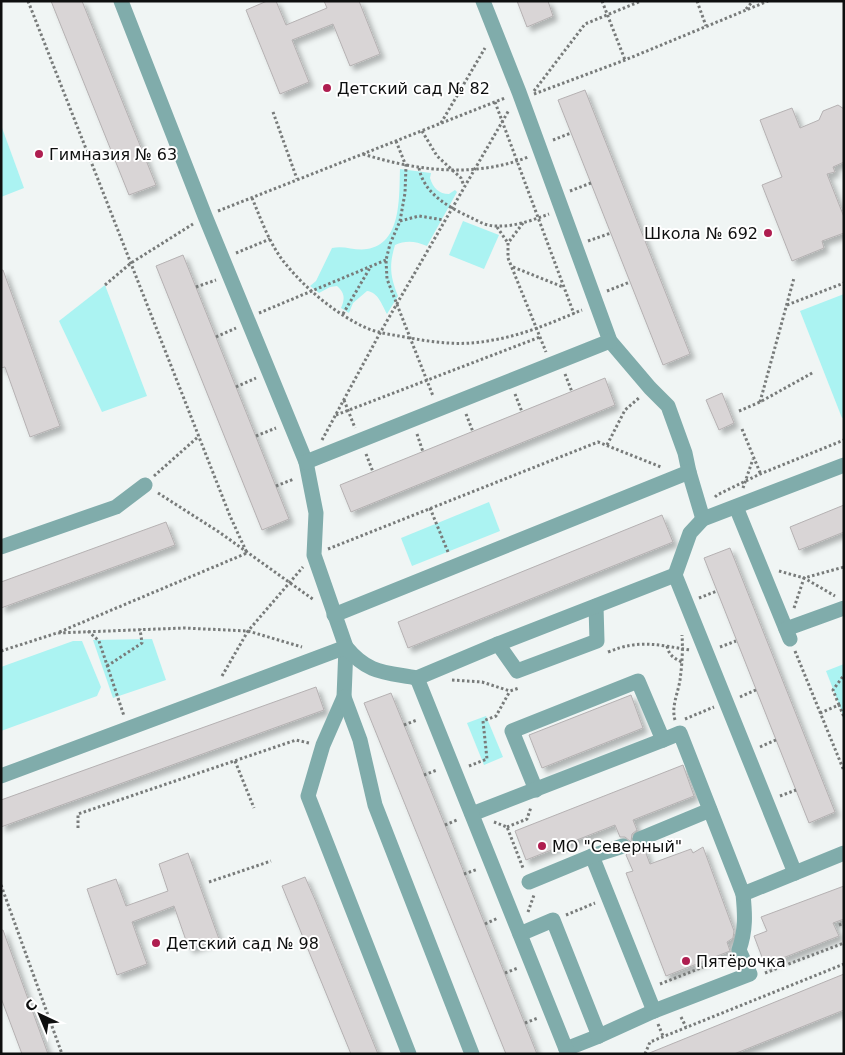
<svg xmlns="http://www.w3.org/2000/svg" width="845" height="1055" font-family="'DejaVu Sans',sans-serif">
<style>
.green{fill:#abf3f2}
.building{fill:#d9d5d6;stroke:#b5b1b2;filter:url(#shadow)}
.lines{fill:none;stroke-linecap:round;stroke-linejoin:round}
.path{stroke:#787b7a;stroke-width:3;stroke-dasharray:2.5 2.5;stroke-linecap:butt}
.minor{stroke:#80acab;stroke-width:15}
.poi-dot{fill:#af1e50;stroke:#fff;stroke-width:2}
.labels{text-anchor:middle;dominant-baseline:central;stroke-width:4;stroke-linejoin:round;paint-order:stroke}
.poi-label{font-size:16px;fill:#0e0f0f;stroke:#fff;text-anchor:start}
</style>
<defs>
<filter id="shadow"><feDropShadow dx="4.5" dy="4.5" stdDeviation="2.5" flood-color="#0004"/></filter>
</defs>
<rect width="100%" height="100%" fill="#f0f5f4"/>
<g class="green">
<path d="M1 125 24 188 1 197Z"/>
<path d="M400 169 431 173 430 178C433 188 439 194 449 194L455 190 457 192 427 246C415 241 406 240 395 245 389 265 390 276 398 296L387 314C382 305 378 292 367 291L353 303 349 313 341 308C345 299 345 293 337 286L330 287 319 293 310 286 316 281 332 248C344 245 355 251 367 249 402 244 399 196 400 169Z"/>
<path d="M463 221 499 235 484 269 449 255Z"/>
<path d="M105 285 147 396 102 412 59 321Z"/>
<path d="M844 294V417L842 418 800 311Z"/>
<path d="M489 502 500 531 412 566 401 538Z"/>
<path d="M152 639 166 680 113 698 93 640Z"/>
<path d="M73 641H82L101 687 97 696 1 731V667Z"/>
<path d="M844 664V717L826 671Z"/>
<path d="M486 716 503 757 484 765 467 723Z"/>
</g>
<g class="building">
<path d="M51 1H82L156 185 129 195Z"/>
<path d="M267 1H276L286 25 327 8 324 1H359L380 54 350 66 333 24 292 40 309 82 280 94 246 10Z"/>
<path d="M517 1H548L553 16 527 27Z"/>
<path d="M585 90 690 354 663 365 558 100Z"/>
<path d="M838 105 844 109V162L833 167 835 172 827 174 844 217V233L822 241 824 248 792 261 762 185 782 177 760 120 792 108 800 128 819 120 823 111Z"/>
<path d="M183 255 289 519 262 530 156 266Z"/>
<path d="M1 270H3L60 426 30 437 5 367 1 368Z"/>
<path d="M605 378 615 405 351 512 340 485Z"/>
<path d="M722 393 734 423 719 430 706 400Z"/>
<path d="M844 505V532L799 550 790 527Z"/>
<path d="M662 515 673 542 408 648 398 622Z"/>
<path d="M166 522 175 545 1 608V582Z"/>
<path d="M730 548 835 812 809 823 704 558Z"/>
<path d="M316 687 324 710 1 827V800Z"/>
<path d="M391 693 445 825 537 1054H506L364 703Z"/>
<path d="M631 695 643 728 542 768 529 735Z"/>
<path d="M683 765 694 796 633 820 637 830 632 834 631 842 625 837H620L615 825 526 860 515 831Z"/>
<path d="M632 844 638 848H644L650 864 691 849 693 853 703 847 734 931 733 938 727 942 730 951 666 976 626 873 633 871 626 855 632 848Z"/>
<path d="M188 853 219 939 189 949 174 906 132 922 147 964 117 975 87 889 116 879 126 906 168 891 159 864Z"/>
<path d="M305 877 316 902 378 1054H351L282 886Z"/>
<path d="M844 886V919L833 923 839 936 765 965 754 936 767 931 761 917Z"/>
<path d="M1 930H3L48 1054H22L1 998Z"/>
<path d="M844 974V1010L734 1054H647Z"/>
</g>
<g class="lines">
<g class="path">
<path d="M28 1 230 516 247 553 57 633"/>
<path d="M602 1 625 60"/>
<path d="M697 1 706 26"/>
<path d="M746 9 753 1"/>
<path d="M534 91 585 24 641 1"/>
<path d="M534 94 625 60 768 1"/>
<path d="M495 102 574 314"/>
<path d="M273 112 297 179"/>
<path d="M441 123 485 48"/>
<path d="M422 131 437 156 461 178 464 186"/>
<path d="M553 140 571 133"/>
<path d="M396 141 406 166 405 193 400 221 390 244 386 260 387 279 433 396"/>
<path d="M363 154C417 171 475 178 528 157"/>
<path d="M419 168C424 195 452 209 474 219 481 223 488 226 496 226 514 227 533 220 549 214"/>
<path d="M570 191 591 183"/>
<path d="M252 198C261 219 269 243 284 262 305 288 332 311 362 326 374 332 387 334 399 336 431 342 460 347 493 340 524 335 553 322 582 310"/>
<path d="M218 211 505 98"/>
<path d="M400 221 419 216 444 220"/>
<path d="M523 223 508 243V258L546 352"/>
<path d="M497 227 508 243"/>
<path d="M588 241 611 233"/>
<path d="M236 253 270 239"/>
<path d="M513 267 563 287"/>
<path d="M105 285 131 263 193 224"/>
<path d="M196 287 216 280"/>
<path d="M607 291 630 282"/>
<path d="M787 305 844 283"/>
<path d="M259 313 386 260"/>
<path d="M343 314 371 266"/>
<path d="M216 337 236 328"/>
<path d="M565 374 572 392"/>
<path d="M236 387 256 378"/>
<path d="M515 394 522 412"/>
<path d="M344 400 355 428"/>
<path d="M760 402 794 278"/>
<path d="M739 411 760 402 814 372"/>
<path d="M466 414 473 432"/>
<path d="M336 415 540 337"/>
<path d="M742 429 761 475"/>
<path d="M417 434 423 452"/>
<path d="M256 436 276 428"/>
<path d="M322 440 380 333 509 110"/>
<path d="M607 445 625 410 640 397"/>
<path d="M366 454 373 472"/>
<path d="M154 476 199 436"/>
<path d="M276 486 294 479"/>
<path d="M743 488 753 459"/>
<path d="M158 493 219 532 314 600"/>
<path d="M715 497 717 495 760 474 844 440"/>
<path d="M430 508 448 552"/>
<path d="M328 549 598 442 661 467"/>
<path d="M779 571 804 578 835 596"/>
<path d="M699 598 717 591"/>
<path d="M794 608 804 578 844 567"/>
<path d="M88 631 99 641 124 716"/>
<path d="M667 646C669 655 673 658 682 662"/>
<path d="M720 647 736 641"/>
<path d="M1 651 57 633 184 628 248 631 302 647"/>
<path d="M795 651 844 771"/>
<path d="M608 652C640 639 658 645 690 650"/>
<path d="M107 666 142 643 140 629"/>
<path d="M222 676 248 631 303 567"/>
<path d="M452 680 482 682 510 691 519 688"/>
<path d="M740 697 756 690"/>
<path d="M839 705 833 690 844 675"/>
<path d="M820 713 839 705 844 717"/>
<path d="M685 719 714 707"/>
<path d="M675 720C671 707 678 693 680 680 682 665 683 650 682 635"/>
<path d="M404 725 417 720"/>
<path d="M760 747 776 740"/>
<path d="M235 761 254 808"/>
<path d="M469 766 487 759 483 721 496 716 510 691"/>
<path d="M424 775 437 770"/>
<path d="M780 796 796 790"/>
<path d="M494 822 507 827 523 868"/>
<path d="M445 825 457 820"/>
<path d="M507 827 527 819 531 807"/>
<path d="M78 828V814L296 740 309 743"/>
<path d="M464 874 478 869"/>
<path d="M209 882 271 861"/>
<path d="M1 885 62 1054"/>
<path d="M528 912 534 895"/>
<path d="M566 915 595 903"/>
<path d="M485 924 498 918"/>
<path d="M839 925 844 923"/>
<path d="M505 973 518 968"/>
<path d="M765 973 844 943"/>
<path d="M660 984 716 962"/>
<path d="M681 1017 686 1027"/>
<path d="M525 1023 538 1018"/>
<path d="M658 1024 663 1036"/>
<path d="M645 1054 650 1042 844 964"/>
</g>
<g class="minor">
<path d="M121 1 205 216 306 462 316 513 314 555 346 647 344 697 323 745 308 796 409 1054"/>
<path d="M483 1 519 92 610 341 650 388 668 406 685 453 689 472 703 519"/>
<path d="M306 462 610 341"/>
<path d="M736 507 790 639"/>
<path d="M1 547 116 507 145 485"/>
<path d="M334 615 689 472"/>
<path d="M786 629 844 608"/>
<path d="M498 644 517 671 597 641 596 606"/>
<path d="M344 697 360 740 375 805 472 1054"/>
<path d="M1 776 346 647C368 674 385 672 417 678"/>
<path d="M536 790 512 731 638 681 663 740 680 733 743 894C745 914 746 930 739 950L750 974 654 1011 599 1036 566 1049"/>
<path d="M472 814 663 740"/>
<path d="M640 839 710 810"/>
<path d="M592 856 654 1011"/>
<path d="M795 873 675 575 690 533 703 519 844 465"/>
<path d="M529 882 592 856 623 846"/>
<path d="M743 894 844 853"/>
<path d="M520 934 553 920 599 1036"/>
<path d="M568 1054 417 678 498 644 675 575"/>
</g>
</g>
<g class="poi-dot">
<circle cx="327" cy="88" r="5"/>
<circle cx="39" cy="154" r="5"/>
<circle cx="768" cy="233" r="5"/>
<circle cx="542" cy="846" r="5"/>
<circle cx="156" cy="943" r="5"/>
<circle cx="686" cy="961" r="5"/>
</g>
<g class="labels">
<g class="poi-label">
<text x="337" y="88">Детский сад № 82</text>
<text x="49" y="154">Гимназия № 63</text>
<text x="758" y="233" text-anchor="end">Школа № 692</text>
<text x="552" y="846">МО "Северный"</text>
<text x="166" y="943">Детский сад № 98</text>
<text x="696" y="961">Пятёрочка</text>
</g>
</g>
<rect width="845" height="1055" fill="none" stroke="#0e0f0f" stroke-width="5"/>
<g transform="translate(40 1015) rotate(316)" stroke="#ffffff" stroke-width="4" paint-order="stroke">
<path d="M0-4L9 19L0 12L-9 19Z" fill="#0e0f0f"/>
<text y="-8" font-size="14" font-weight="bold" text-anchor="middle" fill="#0e0f0f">С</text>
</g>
</svg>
